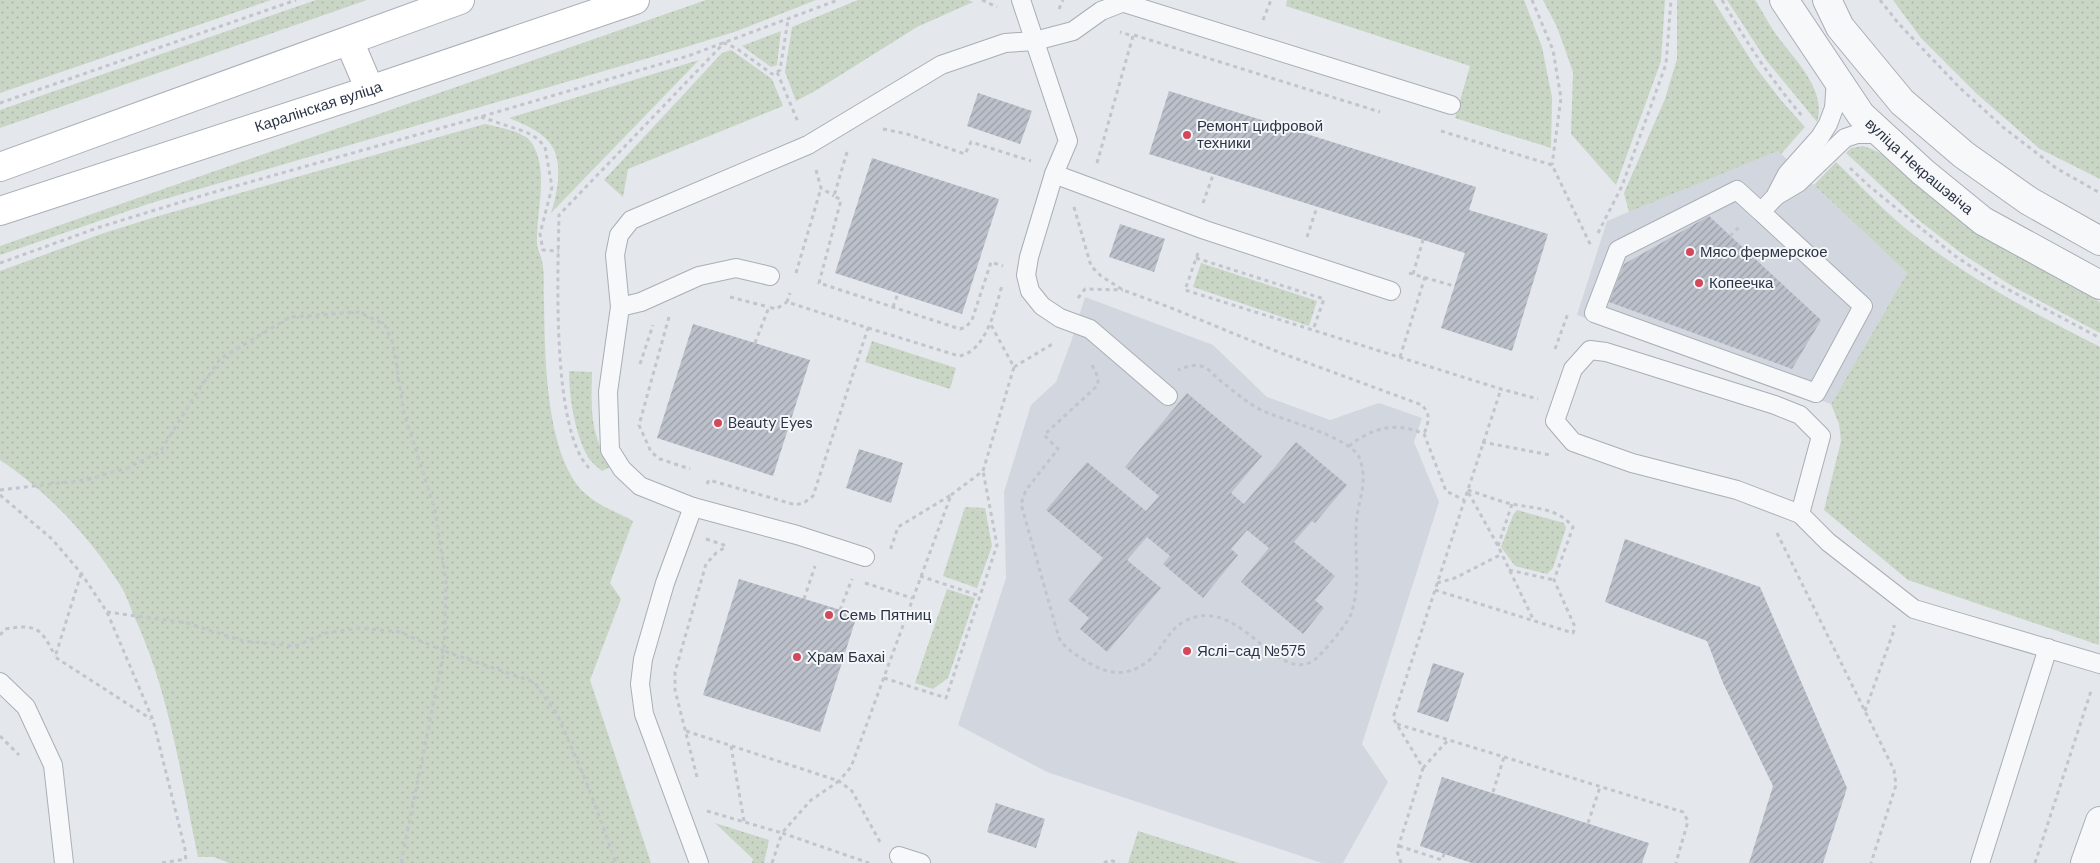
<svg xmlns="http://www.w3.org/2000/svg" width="2100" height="863" font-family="'DM Sans',sans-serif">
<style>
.built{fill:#d2d6de}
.green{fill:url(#green-dots)}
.building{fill:url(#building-hatch)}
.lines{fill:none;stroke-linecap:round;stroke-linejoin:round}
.service-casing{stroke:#a9aeb7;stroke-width:20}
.minor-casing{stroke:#a9aeb7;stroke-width:30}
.secondary-casing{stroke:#a9aeb7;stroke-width:30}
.path{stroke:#c2c5cb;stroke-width:3;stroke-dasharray:4 4;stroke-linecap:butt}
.service{stroke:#f7f8fa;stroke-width:18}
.minor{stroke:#f7f8fa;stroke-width:28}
.secondary{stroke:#fff;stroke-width:28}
.poi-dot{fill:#d1495b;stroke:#f4f6f9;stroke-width:2}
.labels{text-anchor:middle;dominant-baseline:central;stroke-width:4;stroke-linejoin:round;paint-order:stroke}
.street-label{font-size:15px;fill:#2b3445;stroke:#f4f6f9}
.poi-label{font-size:15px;fill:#2b3445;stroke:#f4f6f9;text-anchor:start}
</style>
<defs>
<pattern id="green-dots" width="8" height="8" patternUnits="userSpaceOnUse" patternTransform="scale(1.25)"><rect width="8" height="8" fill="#c9d6c5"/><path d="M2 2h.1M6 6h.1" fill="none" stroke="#adb8ab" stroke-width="1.8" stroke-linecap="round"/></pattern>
<pattern id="building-hatch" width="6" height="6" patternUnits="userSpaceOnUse" patternTransform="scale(1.25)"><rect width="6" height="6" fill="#bbc0ca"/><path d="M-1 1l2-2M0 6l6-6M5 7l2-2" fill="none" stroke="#989da6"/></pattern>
</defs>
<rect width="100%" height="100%" fill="#e4e7ec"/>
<g class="built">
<path d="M1777 150 1907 273 1831 404 1577 315 1607 221Z"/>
<path d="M1085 297 1213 345 1267 397 1330 420 1379 403 1422 418 1414 442 1439 502 1362 744 1388 782 1343 863H1322L1047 772 958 725 1006 578 1004 492 1031 405 1056 382 1071 342Z"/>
</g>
<g class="green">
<path d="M0 0H271L0 93Z"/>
<path d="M316 0H367L0 128V110Z"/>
<path d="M706 0H816L737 31 686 47 151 203 0 255V246Z"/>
<path d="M858 0H968L973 2 917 27 815 91 796 101 785 72 792 27Z"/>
<path d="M1287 0H1524L1542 47 1552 97 1551 148 1455 118 1470 66 1286 6Z"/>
<path d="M1543 0H1665L1661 61 1616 185 1571 134 1573 72 1557 27Z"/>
<path d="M1677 0H1713L1754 65 1780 99 1805 127 1781 154 1777 151 1629 212 1624 193 1665 99 1677 59Z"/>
<path d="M1727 0H1755C1763 12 1769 25 1778 37 1795 60 1827 90 1817 122L1766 60Z"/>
<path d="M1893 0H2100V179L2040 149 1977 94 1921 38Z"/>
<path d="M781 31 777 65 771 67 742 46Z"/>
<path d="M731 50 772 79 783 106 628 169 623 197 604 180 722 53Z"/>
<path d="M699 60 551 213C558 193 564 159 549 142 539 130 523 124 509 118Z"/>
<path d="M485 124C500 128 526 131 533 145 549 173 536 212 537 243 537 249 541 255 542 261 545 274 543 289 544 303 545 354 545 460 587 495 599 506 619 513 633 521L610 583 621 599 590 680 651 863H229L214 857H198C181 776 169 691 134 616 130 606 126 594 120 585 89 536 48 492 0 460V271L101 234 155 217Z"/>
<path d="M1863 146C1897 155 1938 204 1969 225 2010 253 2056 278 2100 302V333L2012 286 1961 253 1916 218 1846 153 1851 148Z"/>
<path d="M1836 162C1859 184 1881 208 1905 228 1964 276 2033 313 2100 347L2099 645 1908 580 1824 510 1841 441 1839 424 1831 404 1907 273 1814 185Z"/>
<path d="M1201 263 1317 301 1309 326 1193 287Z"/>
<path d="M872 341 956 368 950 389 865 362Z"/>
<path d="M569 371 592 372C591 410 590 432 610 467L602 471C597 467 591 462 588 457 575 434 569 397 569 371Z"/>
<path d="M965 507 985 508 992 546 977 588 943 576Z"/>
<path d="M1517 510 1564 523 1566 528 1553 568 1547 574 1515 566 1501 547 1513 515Z"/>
<path d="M947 589 975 598 948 678 933 689 915 683Z"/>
<path d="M715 823 769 840 764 863H752L753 859Z"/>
<path d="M1138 831 1239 863H1128Z"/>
</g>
<g class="building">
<path d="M1169 91 1476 187 1469 210 1548 234 1512 351 1441 328 1465 253 1149 154Z"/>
<path d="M978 93 1032 111 1020 144 967 126Z"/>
<path d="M872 158 999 199 962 314 835 273Z"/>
<path d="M1709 216 1821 320 1792 369 1609 302 1624 264Z"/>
<path d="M1120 224 1165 239 1154 272 1109 257Z"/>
<path d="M693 324 810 360 773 476 657 438Z"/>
<path d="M1187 393 1262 456 1231 493 1244 504 1296 442 1347 485 1315 523 1312 521 1294 542 1335 576 1315 600 1324 608 1303 634 1241 582 1269 548 1247 530 1231 549 1238 555 1203 598 1163 564 1170 556 1147 537 1127 560 1161 588 1107 652 1080 629 1089 618 1068 600 1103 558 1046 510 1087 462 1146 511 1159 496 1125 467Z"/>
<path d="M859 449 903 463 891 503 846 488Z"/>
<path d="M1625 539 1760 587 1847 788 1823 863H1749L1773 786 1723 683 1707 641 1605 602Z"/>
<path d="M739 579 857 615 820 732 703 695Z"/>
<path d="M1433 663 1464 673 1448 722 1417 712Z"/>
<path d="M1442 777 1649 843 1642 863H1472L1420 846Z"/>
<path d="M996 803 1045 819 1036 848 987 832Z"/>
</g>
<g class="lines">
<defs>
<g id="service">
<path d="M1021 0 1068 141 1054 174 1205 230 1391 291"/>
<path d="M1121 2 1451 105"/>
<path d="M1054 174 1029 257 1026 275 1030 291 1042 306 1060 318 1090 329 1168 396"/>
<path d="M1776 196 1798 183 1845 138 1857 134H1882"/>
<path d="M1761 212 1737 190 1618 250 1594 313 1816 393 1863 306 1761 212 1775 197 1787 174 1820 137 1828 124 1834 108 1836 80"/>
<path d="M620 307 641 302 699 276 736 268 770 276"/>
<path d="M693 507 665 583 643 659 640 684 644 714 699 863"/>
<path d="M1800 514 1737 490 1632 463 1573 442 1555 421 1573 369 1590 350 1606 352 1775 405 1800 415 1821 436 1800 514 1828 542 1914 609 2100 664"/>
<path d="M865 557 797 535 693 507 640 486 622 469 610 450 608 392 620 307 615 255 619 235 631 220 808 145 941 65 1005 43 1035 41 1073 31 1101 11 1129 0"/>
<path d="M0 682 26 707 53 765 64 863"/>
<path d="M899 856 921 863"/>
<path d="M1980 863 2048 648"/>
</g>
<g id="minor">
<path id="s1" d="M1784 0 1861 115 1923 172 1983 221 2100 285"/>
<path d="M1827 0 1840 27 1902 102 1964 155 2029 201 2100 241"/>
<path d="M2085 863 2100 821"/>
</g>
<g id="secondary">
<path d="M349 41 370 90"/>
<path d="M0 167 460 0"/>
<path id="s2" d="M0 211 370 90 635 0"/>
</g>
</defs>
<use href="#service" class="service-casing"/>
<use href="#minor" class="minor-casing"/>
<use href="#secondary" class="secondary-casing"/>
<g class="path">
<path d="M982 0 997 7"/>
<path d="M1532 0 1553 50 1561 98 1552 165"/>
<path d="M1722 0C1746 42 1772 81 1803 117"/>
<path d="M1880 0 1899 24 1959 87 2004 128 2056 168 2100 193"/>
<path d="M1059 9 1063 0"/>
<path d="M1263 20 1271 0"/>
<path d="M1134 35 1380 112"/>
<path d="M777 72 780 70 788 20"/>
<path d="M0 103 296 0"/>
<path d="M481 117 526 132 538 139 545 147 552 187 540 234 543 250 559 251"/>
<path d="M883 129 907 134 965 154 971 142 1031 161"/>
<path d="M1441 131 1552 165 1591 246"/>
<path d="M847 152 834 196 841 200 819 283 960 329 966 327 972 320 991 262 1003 266"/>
<path d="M1097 163 1133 36 1120 32"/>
<path d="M1850 168 1869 186 1955 256 1996 283 2100 338"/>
<path d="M816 170 821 188 834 196"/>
<path d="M1203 203 1213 175"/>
<path d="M1074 207 1091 266 1101 276 1123 290 1174 309 1281 353 1422 405C1431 415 1429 421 1424 434"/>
<path d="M1598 233 1622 186 1666 64 1671 0"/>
<path d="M1730 236 1739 227"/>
<path d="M1307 237 1317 207"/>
<path d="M1198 253 1185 290 1501 389 1538 399"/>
<path d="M1196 258 1324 299 1313 330"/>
<path d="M0 263 100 227 204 195 480 117 688 56 838 0"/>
<path d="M796 273 821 188"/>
<path d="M1409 273 1454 286"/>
<path d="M1413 274 1423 240"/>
<path d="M730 297 769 307"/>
<path d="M1078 298 1085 289 1123 290"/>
<path d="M893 307 898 293"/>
<path d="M669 317 639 425 651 452 660 459 690 469"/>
<path d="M868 328 959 356C986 352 996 307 1002 285"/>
<path d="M755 343 769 307 776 309 787 302"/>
<path d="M1555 349 1568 313"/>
<path d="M1400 357 1425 277"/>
<path d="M640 364 653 325"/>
<path d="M1092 365 1098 377V385L1044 435 1058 449 1026 490 1021 504 1059 638C1065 648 1072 652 1081 658 1102 672 1123 680 1147 662 1162 651 1167 630 1185 621 1239 593 1275 684 1313 661 1321 655 1335 638 1341 630 1344 626 1349 619 1351 614 1362 583 1353 548 1357 516 1359 502 1364 489 1363 475 1363 470 1361 461 1359 457 1348 436 1282 420 1261 410 1245 402 1232 389 1218 379 1214 375 1209 369 1204 367 1195 363 1186 367 1178 370"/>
<path d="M1014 367 1054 343"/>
<path d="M1482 442 1550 455"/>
<path d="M1349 446C1371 428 1397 421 1424 434L1446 491 1464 500"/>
<path d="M589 468C551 429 558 270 559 215L724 43 736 48 772 74 777 72 798 122"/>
<path d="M707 484 709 480 796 505 805 502 813 496 868 328 787 302 790 293"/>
<path d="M0 490 86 480 127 468 160 452 194 397 220 359 290 317 359 312 385 325 393 344 404 413 435 510 446 582 444 651 534 682 557 714 588 786 616 863"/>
<path d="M0 495 52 539 81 573 107 612 153 720 185 849 186 863"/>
<path d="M951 495 983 471 1014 367 991 325"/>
<path d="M1777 533 1894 770 1896 785 1871 863"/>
<path d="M706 539 727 546"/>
<path d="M1498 546 1512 504"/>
<path d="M1509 570 1554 580"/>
<path d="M81 574 55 657 151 719"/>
<path d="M920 576 980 596"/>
<path d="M865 583 912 598"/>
<path d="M1437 583 1455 578 1502 554"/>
<path d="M1435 590 1573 633 1575 627 1554 580 1573 527C1557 507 1535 509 1512 504 1497 501 1482 494 1467 490L1498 546 1534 621"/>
<path d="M804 599 815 566"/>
<path d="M840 610 852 579"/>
<path d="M107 612 187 623 243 641 295 646 326 633 360 628 400 632 444 651 401 863"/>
<path d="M0 635 5 629C36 624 41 627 55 656"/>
<path d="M884 678 946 698 997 545 983 471"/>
<path d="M1865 711 1894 630V625"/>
<path d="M1397 724 1683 812 1688 821 1676 863"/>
<path d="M686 731 839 781"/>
<path d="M0 736 19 755"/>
<path d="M731 746 744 821"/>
<path d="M1423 768 1448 740"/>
<path d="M697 777 675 690V672L706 564 716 553 727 546"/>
<path d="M1493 792 1504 757"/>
<path d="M707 811 782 833 811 800 839 781"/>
<path d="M1588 823 1600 787"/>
<path d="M880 842 852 791 839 781 851 767 951 495 898 527 890 551"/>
<path d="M1399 846 1442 860 1444 854"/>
<path d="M162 863 186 859"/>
<path d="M772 863 782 833 869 863"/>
<path d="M1104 863 1109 860 1119 863"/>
<path d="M1401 863 1397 851 1423 768 1393 718 1501 389"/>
<path d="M2035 863 2092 688"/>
</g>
<use href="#service" class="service"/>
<use href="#minor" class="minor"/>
<use href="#secondary" class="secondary"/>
</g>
<g class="poi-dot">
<circle cx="1187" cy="135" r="5"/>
<circle cx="1690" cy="252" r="5"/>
<circle cx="1699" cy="283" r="5"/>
<circle cx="718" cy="423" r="5"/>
<circle cx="829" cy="615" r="5"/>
<circle cx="1187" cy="651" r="5"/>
<circle cx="797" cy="657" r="5"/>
</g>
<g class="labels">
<g class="street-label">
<text stroke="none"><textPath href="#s2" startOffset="335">Каралінская вуліца</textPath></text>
<text stroke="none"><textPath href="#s1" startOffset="216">вуліца Некрашэвіча</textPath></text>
</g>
<g class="poi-label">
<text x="1197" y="126">Ремонт цифровой<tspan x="1197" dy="17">техники</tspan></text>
<text x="1700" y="252">Мясо фермерское</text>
<text x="1709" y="283">Копеечка</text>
<text x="728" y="423">Beauty Eyes</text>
<text x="839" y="615">Семь Пятниц</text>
<text x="1197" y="651">Яслі-сад №575</text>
<text x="807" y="657">Храм Бахаі</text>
</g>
</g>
</svg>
